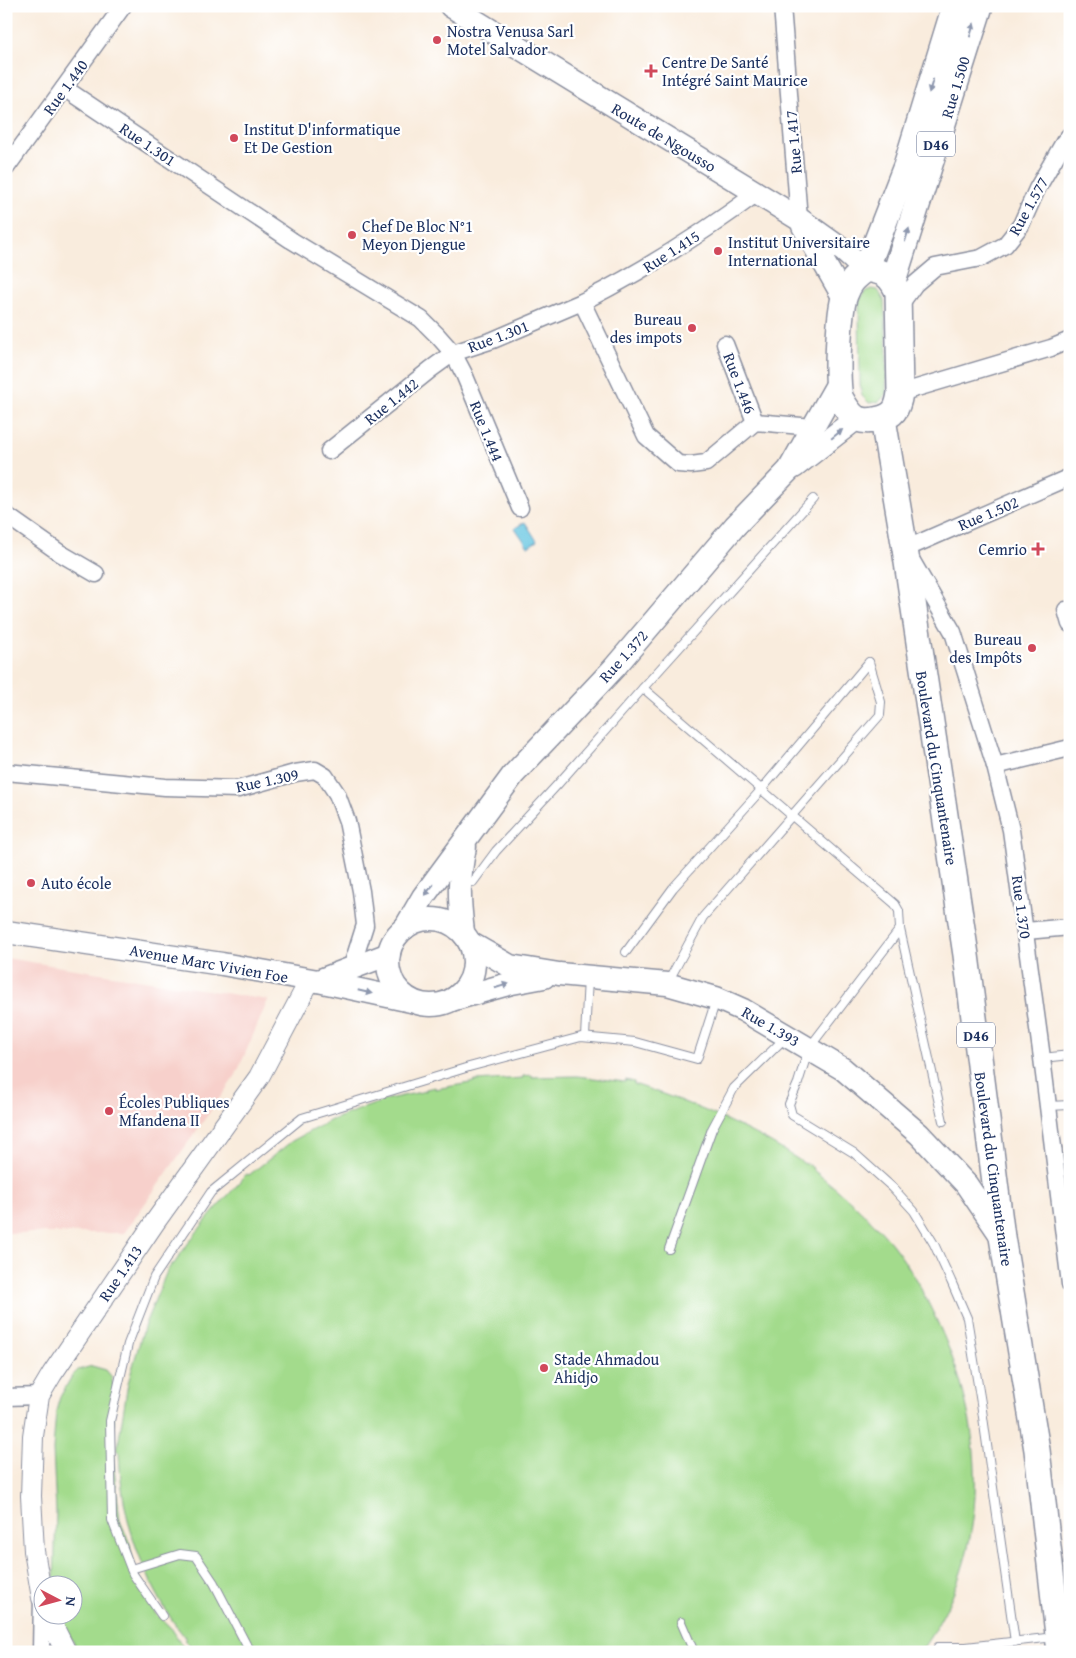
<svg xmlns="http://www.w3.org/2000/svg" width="1076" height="1658" font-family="'Gentium Book Plus',serif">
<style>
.built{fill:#f7d0cb}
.green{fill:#a3db8c;stroke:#5f8575}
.water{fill:#62c4e0;stroke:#3e7a9f}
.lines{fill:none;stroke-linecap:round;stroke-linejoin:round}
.service-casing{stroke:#8a8e9e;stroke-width:10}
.minor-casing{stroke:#8a8e9e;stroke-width:19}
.tertiary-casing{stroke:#8a8e9e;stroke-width:22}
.secondary-casing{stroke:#8a8e9e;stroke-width:25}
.primary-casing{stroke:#8a8e9e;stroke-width:28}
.service{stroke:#fff;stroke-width:8}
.minor{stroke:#fff;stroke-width:16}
.tertiary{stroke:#fff;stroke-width:20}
.secondary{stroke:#fff;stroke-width:22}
.primary{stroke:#fff;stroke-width:25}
.oneway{fill:#8d97ae}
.poi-dot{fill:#d1495b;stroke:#fff;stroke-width:2}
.labels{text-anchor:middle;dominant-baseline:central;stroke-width:4.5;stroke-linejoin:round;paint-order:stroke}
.shield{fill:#fff;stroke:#5f6d8e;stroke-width:1}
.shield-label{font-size:15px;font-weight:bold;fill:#1b2f5e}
.poi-label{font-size:16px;fill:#1b2f5e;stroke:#fff;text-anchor:start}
.street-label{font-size:16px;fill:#1b2f5e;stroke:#fff}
</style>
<rect width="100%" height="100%" fill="#fff"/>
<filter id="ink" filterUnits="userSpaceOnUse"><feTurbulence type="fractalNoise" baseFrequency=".02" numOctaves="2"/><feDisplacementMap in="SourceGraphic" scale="10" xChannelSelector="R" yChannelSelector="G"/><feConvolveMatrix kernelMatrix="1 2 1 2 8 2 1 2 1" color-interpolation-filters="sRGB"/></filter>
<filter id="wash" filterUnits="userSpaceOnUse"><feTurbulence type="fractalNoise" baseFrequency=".0096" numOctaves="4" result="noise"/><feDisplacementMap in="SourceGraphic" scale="20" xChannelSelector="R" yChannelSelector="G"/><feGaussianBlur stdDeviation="1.12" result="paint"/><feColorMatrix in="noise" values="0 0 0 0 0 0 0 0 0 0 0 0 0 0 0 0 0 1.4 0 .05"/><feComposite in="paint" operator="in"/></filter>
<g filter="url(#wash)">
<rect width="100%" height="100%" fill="#f9ecdd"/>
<path class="built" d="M6 958 268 1000 236 1075 124 1233H6Z"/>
<g class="green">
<path d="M871 289 878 290 884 300 887 349 886 394 879 402 869 403 862 396 860 384 859 302 864 292Z"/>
<path d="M532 1075V1077L577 1076 625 1082 626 1080 634 1082V1084C694 1104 753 1129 805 1164L806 1163 813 1168 812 1169C841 1192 869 1216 892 1244 910 1267 924 1293 936 1319 988 1428 994 1550 920 1652H198L184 1640 186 1638C173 1624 164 1607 155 1590 131 1543 121 1504 119 1451H117L128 1383 145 1324 167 1271 172 1264H174C193 1234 217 1207 241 1181V1179L247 1174 249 1175 292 1141 331 1120 388 1099 426 1091V1089L435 1087V1089L470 1083 476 1081 523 1078V1076Z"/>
<path d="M92 1366 106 1370 111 1376 115 1393 113 1458 120 1521 130 1544 134 1568 155 1613 172 1629 186 1652H79L65 1628 61 1616H72V1586H54L56 1512 53 1450 56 1411 60 1397 72 1376 78 1370Z"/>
</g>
<path class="water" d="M525 522 537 541 528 547 515 528Z"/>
</g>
<g filter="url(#ink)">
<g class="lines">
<defs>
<g id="service">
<path d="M643 688 813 499"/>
<path d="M473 882 496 851 558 784 643 688 895 904 899 911 900 929 943 1121"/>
<path d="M900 929 809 1048 798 1083 789 1104 792 1115 854 1153 893 1188 914 1211 934 1244 951 1281 967 1318 981 1403 1015 1642"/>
<path d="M626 952 673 888 761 790 869 662"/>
<path d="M668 982 703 917 880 715 881 702 869 662"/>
<path d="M585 1037 588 978"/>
<path d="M1042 1058 1070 1055"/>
<path d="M1048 1106 1070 1105"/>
<path d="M669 1249 712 1129 734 1088 786 1037"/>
<path d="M131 1569 180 1554 196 1556 214 1583 247 1646 254 1652"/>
<path d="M162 1616 133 1574 112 1520 110 1421 128 1344 154 1277 211 1192 302 1118 469 1067 581 1037 635 1042 697 1059 716 1000"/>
<path d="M681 1622 694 1652"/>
<path d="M938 1647H966L1055 1637"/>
</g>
<g id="minor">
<path d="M782 6 799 219"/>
<path d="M64 88 291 240 421 319 438 336 453 353 493 340 582 302 646 436 678 464 691 465 706 463 755 422 813 427"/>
<path d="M6 168 123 6"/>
<path d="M582 302C643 271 702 234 757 193"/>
<path d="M899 306 915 284 935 267 981 258 1005 245 1021 225 1037 189 1064 142 1070 135"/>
<path d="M725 344 755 422"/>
<path d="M900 393 1051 348 1070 340"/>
<path d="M329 451 431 369 453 353 464 374 520 508"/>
<path d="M1070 477 905 549 953 632 995 766 1011 830 1042 1058 1070 1284"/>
<path d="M6 515 60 553 96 574"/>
<path d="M1066 610 1070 624"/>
<path d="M995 766 1070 748"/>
<path d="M6 772 165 787 238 789 295 773 315 770 325 776 337 794 347 821 361 891 365 925 351 969"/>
<path d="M1026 931 1070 927"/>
<path d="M6 1397 39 1396"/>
<path d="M41 1652 42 1596"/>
</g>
<g id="tertiary">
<path d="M42 1598 34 1551 31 1496 33 1436 39 1396 52 1374 155 1222 259 1077 310 980"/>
<path d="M48 1616 66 1652"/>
</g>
<g id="secondary">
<path d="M451 6 799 219 844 251 865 270"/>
<path d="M803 226 844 298"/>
<path d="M794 467 857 418"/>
<circle cx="431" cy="962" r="43"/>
<path d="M405 928 423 897 513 775 614 668 735 526 789 470 838 383"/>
<path d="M6 932 222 964 318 981 411 1001"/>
<path d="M463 932C459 899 458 880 465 847"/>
<path d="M470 943 510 966 559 974 667 984 716 998 743 1010 843 1069 919 1134 966 1184 1002 1237"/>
<path d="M318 981 389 954"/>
<path d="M455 999 512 983 544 977"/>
</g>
<g id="primary">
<path d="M866 269C885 272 890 275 898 292L900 393C899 400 898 406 894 411 888 419 868 423 858 419 851 416 845 406 841 399 835 385 839 310 845 295 850 281 855 278 866 269Z"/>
<path d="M866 269 906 166 955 6"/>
<path d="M893 281 980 6"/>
<path d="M883 419 905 549 966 955 1002 1237 1037 1450 1060 1652"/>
</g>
</defs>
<use href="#service" class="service-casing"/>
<use href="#minor" class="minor-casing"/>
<use href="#tertiary" class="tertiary-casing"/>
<use href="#secondary" class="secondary-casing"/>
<use href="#primary" class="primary-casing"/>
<use href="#service" class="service"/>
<use href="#minor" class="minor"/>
<use href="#tertiary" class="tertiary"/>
<use href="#secondary" class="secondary"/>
<use href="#primary" class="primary"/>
</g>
<defs><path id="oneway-solid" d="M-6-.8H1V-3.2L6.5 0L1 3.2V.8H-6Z" transform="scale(1.25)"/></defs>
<g class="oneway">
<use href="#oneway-solid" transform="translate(972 30) rotate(-73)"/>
<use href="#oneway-solid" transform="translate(931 86) rotate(107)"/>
<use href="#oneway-solid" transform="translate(907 235) rotate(-73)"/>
<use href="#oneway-solid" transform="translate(837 434) rotate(-39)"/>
<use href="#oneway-solid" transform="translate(429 890) rotate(129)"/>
<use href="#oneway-solid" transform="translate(502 986) rotate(-17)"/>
<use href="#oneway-solid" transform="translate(365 992) rotate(13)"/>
</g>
</g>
<g class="poi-dot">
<circle cx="437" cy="40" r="5"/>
<path d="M648.5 63.5h5v5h5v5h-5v5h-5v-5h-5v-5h5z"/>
<circle cx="234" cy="138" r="5"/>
<circle cx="352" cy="235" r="5"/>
<circle cx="718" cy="251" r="5"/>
<circle cx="692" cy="328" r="5"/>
<path d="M1035.5 541.5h5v5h5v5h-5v5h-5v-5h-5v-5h5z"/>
<circle cx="1032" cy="648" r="5"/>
<circle cx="31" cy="883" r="5"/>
<circle cx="109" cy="1111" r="5"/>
<circle cx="544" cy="1368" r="5"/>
</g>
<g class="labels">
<g class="shield">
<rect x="917" y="131.5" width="38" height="25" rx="4"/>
<rect x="957" y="1022.5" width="38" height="25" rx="4"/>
</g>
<g class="shield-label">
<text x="936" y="144">D46</text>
<text x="976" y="1035">D46</text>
</g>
<g class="poi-label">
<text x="447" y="31">Nostra Venusa Sarl<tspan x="447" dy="18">Motel Salvador</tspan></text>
<text x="662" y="62">Centre De Santé<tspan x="662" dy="18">Intégré Saint Maurice</tspan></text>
<text x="244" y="129">Institut D'informatique<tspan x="244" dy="18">Et De Gestion</tspan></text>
<text x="362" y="226">Chef De Bloc N°1<tspan x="362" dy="18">Meyon Djengue</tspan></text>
<text x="728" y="242">Institut Universitaire<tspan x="728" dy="18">International</tspan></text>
<text x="682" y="319" text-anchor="end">Bureau<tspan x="682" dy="18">des impots</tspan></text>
<text x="1027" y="549" text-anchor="end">Cemrio</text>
<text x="1022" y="639" text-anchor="end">Bureau<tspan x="1022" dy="18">des Impôts</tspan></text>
<text x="41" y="883">Auto école</text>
<text x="119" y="1102">Écoles Publiques<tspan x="119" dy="18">Mfandena II</tspan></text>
<text x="554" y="1359">Stade Ahmadou<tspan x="554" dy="18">Ahidjo</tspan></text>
</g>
<g class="street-label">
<text transform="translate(65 87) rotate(-54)">Rue 1.440</text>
<text transform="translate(955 87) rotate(-73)">Rue 1.500</text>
<text transform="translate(664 137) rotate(31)">Route de Ngousso</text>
<text transform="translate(793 142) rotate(-95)">Rue 1.417</text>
<text transform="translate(148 144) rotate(34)">Rue 1.301</text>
<text transform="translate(1028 206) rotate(-61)">Rue 1.577</text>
<text transform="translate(671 251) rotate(-33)">Rue 1.415</text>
<text transform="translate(498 336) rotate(-21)">Rue 1.301</text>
<text transform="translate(740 383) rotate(69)">Rue 1.446</text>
<text transform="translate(391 401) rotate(-39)">Rue 1.442</text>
<text transform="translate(487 431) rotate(68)">Rue 1.444</text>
<text transform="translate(988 513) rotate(-23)">Rue 1.502</text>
<text transform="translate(623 656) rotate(-48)">Rue 1.372</text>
<text transform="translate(937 768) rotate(81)">Boulevard du Cinquantenaire</text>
<text transform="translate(267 780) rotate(-12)">Rue 1.309</text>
<text transform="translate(1022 907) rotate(82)">Rue 1.370</text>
<text transform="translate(209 963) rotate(10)">Avenue Marc Vivien Foe</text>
<text transform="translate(771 1026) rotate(30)">Rue 1.393</text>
<text transform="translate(994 1169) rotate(82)">Boulevard du Cinquantenaire</text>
<text transform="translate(120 1273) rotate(-56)">Rue 1.413</text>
</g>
</g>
<rect width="1076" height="1658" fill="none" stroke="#fff" stroke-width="25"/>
<g transform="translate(58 1600) rotate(96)"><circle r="24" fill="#ffffff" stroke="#a4acbf"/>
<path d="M0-4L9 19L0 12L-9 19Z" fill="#d1495b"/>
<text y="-8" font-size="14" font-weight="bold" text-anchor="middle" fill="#1b2f5e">N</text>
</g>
</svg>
